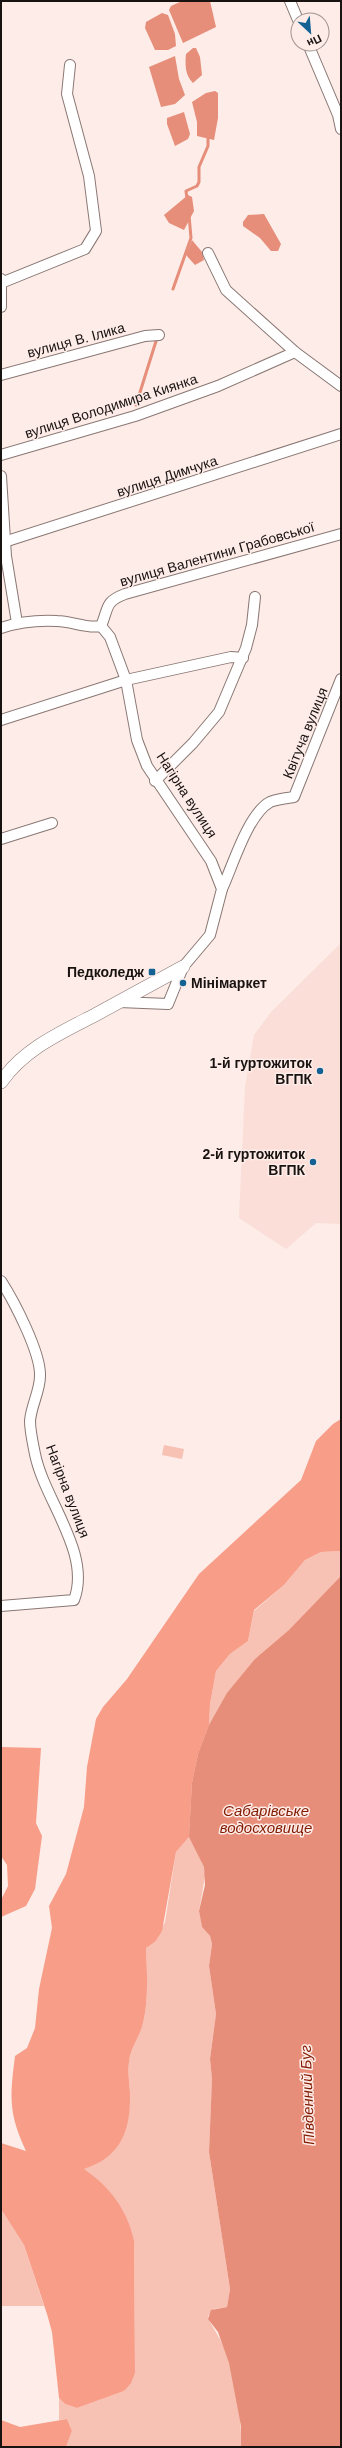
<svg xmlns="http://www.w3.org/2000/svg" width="342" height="2448" font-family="Arial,sans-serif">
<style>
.built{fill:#fbded7}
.green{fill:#f7c1b4}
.forest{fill:#f79d88}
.water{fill:#e68e79}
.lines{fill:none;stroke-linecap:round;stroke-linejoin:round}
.stream{stroke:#e68e79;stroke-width:3}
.minor-casing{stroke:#897773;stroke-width:12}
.tertiary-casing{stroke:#897773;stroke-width:14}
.minor{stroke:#fff;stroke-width:10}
.tertiary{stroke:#fff;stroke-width:13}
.poi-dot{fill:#146194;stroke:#fdece8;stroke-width:1.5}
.labels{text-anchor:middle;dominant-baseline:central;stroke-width:3;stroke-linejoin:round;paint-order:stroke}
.street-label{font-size:14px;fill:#181210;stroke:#fdece8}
.poi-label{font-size:14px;font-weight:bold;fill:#181210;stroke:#fdece8;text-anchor:end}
.water-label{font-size:15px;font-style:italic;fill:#831b02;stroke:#fdece8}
</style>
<rect width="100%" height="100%" fill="#fdece8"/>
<path class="built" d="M341 943V1224L316 1223 286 1249 239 1218 245 1087 254 1035 271 1012Z"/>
<g class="green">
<path d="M164 1445 184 1449 182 1459 162 1455Z"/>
<path d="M341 1551V1614L197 1851 204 1867 205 1876 199 1911 202 1927 210 1936 212 1944 209 1966 216 2014 210 2059 212 2079 209 2152 230 2289 227 2307 214 2309 208 2316C209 2323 222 2340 225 2350 236 2379 242 2416 241 2447H66L72 2431 67 2419 59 2420V2398L65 2404 77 2408 124 2391 135 2373 134 2240C127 2209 110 2187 83 2169 112 2160 129 2131 130 2101 131 2088 127 2074 129 2061 131 2050 138 2038 142 2027 149 2003 147 1973 146 1948L155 1942 165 1922 176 1852 189 1837 192 1783 198 1754 209 1725 210 1704 216 1671 230 1654 248 1641 254 1611 284 1585 305 1560 321 1552Z"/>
<path d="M1 2209 24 2245 44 2306H1Z"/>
</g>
<g class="forest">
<path d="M341 1419V1551L321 1552 305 1560 284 1585 254 1610 248 1641 230 1654 216 1671 210 1704 209 1725 198 1754 192 1783 189 1837 176 1852 162 1931 155 1942 146 1948C147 1973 149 2003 142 2027 138 2039 130 2050 129 2062 127 2075 131 2089 130 2102 129 2136 117 2158 84 2169 110 2187 127 2209 134 2240L135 2373 131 2383 124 2391 77 2408 65 2404 59 2398 52 2332 47 2314 24 2245 1 2209V2143L26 2151C8 2113 10 2096 15 2056L27 2048 35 2028 39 1989 52 1928 49 1906 66 1874 84 1807 87 1767 96 1719 103 1707 127 1679 199 1574 301 1480 316 1441 333 1424Z"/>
<path d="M1 1747 41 1748 36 1823 42 1836 35 1889 26 1906 1 1917V1900L8 1886 7 1865 1 1856Z"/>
<path d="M67 2419 72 2431 66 2447H1V2420L20 2427Z"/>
</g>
<g class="water">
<path d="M182 1H210L216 27 183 43 169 10 171 6Z"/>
<path d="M162 13 168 15 175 34 176 46 168 50H155L145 28 146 22Z"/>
<path d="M193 48H196L200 57 202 75 193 83C185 75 185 65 186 54Z"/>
<path d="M175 56 179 79 185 95 175 104 161 107 149 67Z"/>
<path d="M215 91 218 93V118L214 140 197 136V122L192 102 206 93Z"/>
<path d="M184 112 190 134 188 139 175 146 167 124V118Z"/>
<path d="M188 195 192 197 194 211 184 230 169 223 164 215Z"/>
<path d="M264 214 281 244 278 251H271L260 238 243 226V222L248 215Z"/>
<path d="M192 240 202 252 204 260 195 265 186 255Z"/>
<path d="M341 1576V2447H241V2426L229 2363 218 2332 208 2319 211 2310 227 2307 230 2289 209 2152 212 2079 210 2059 216 2014 209 1966 212 1944 210 1936 202 1927 199 1911 205 1885 204 1867 189 1837 192 1783 198 1754 209 1725 227 1693 255 1659 289 1630Z"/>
</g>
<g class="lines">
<g class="stream">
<path d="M187 199 186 191 197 186 199 182V167L208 146V139"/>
<path d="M173 289 191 238 189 215"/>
<path d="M136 405 157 338"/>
</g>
<defs>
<g id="minor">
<path d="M290 1 298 20"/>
<path d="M308 44 338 115 341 129"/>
<path d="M208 253 226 290 295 352 341 386"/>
<path d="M1 279V307"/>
<path d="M1 283 85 249 96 231 89 176 67 94 70 65"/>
<path d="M1 375 145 336 159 335"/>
<path d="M1 455 135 416 218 386 295 352"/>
<path d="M1 476 6 556 17 623"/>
<path d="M1 543 341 434"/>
<path d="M101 626 110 637 126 680 137 740 147 766 211 861 222 889 210 935 183 967 168 1004 119 1002"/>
<path d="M1 628C19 622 38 620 57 621 72 621 86 629 101 626 109 608 104 602 125 594L341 534"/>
<path d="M1 720 126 680 231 657 243 658"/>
<path d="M155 781 193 743 219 712 246 648 252 625 255 597"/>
<path d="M1 839 52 823"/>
<path d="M222 889C233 865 248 814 270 802 277 799 287 798 294 797L341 679"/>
<path d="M1 1281C14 1301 41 1353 40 1376 40 1391 31 1406 30 1421 30 1431 33 1444 35 1454 44 1500 92 1553 74 1600L1 1606"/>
</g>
<path id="tertiary" d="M1 1082C24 1049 60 1033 95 1015 124 999 154 983 183 967"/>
</defs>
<use href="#minor" class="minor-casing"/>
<use href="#tertiary" class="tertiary-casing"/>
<use href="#minor" class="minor"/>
<use href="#tertiary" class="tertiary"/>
</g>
<g class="poi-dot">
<rect x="148" y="968" width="8" height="8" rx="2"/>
<circle cx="183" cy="983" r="4"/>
<circle cx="320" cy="1071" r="4"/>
<circle cx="313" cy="1162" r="4"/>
</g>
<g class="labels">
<g class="street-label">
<text transform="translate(76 340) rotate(-15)">вулиця В. Ілика</text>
<text transform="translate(111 406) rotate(-18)">вулиця Володимира Киянка</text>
<text transform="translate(167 476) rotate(-18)">вулиця Димчука</text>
<text transform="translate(217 554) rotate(-16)">вулиця Валентини Грабовської</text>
<text transform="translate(305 733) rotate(-68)">Квітуча вулиця</text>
<text transform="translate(187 795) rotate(57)">Нагірна вулиця</text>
<text transform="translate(68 1491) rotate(69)">Нагірна вулиця</text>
</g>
<g class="poi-label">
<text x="144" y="972">Педколедж</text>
<text x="191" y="983" text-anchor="start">Мінімаркет</text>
<text x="312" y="1063">1-й гуртожиток<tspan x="312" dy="16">ВГПК</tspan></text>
<text x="305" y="1154">2-й гуртожиток<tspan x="305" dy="16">ВГПК</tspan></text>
</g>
<g class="water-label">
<text x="266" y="1810">Сабарівське<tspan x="266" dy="17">водосховище</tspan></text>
<text transform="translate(307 2095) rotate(-92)">Південний Буг</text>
</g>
</g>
<rect width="342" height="2448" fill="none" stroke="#181210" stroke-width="4"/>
<g transform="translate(310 32) rotate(154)"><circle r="19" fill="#fdece8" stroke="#a19592"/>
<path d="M0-3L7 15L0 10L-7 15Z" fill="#146194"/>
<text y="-6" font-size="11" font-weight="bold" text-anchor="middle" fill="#181210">Пн</text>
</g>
</svg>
